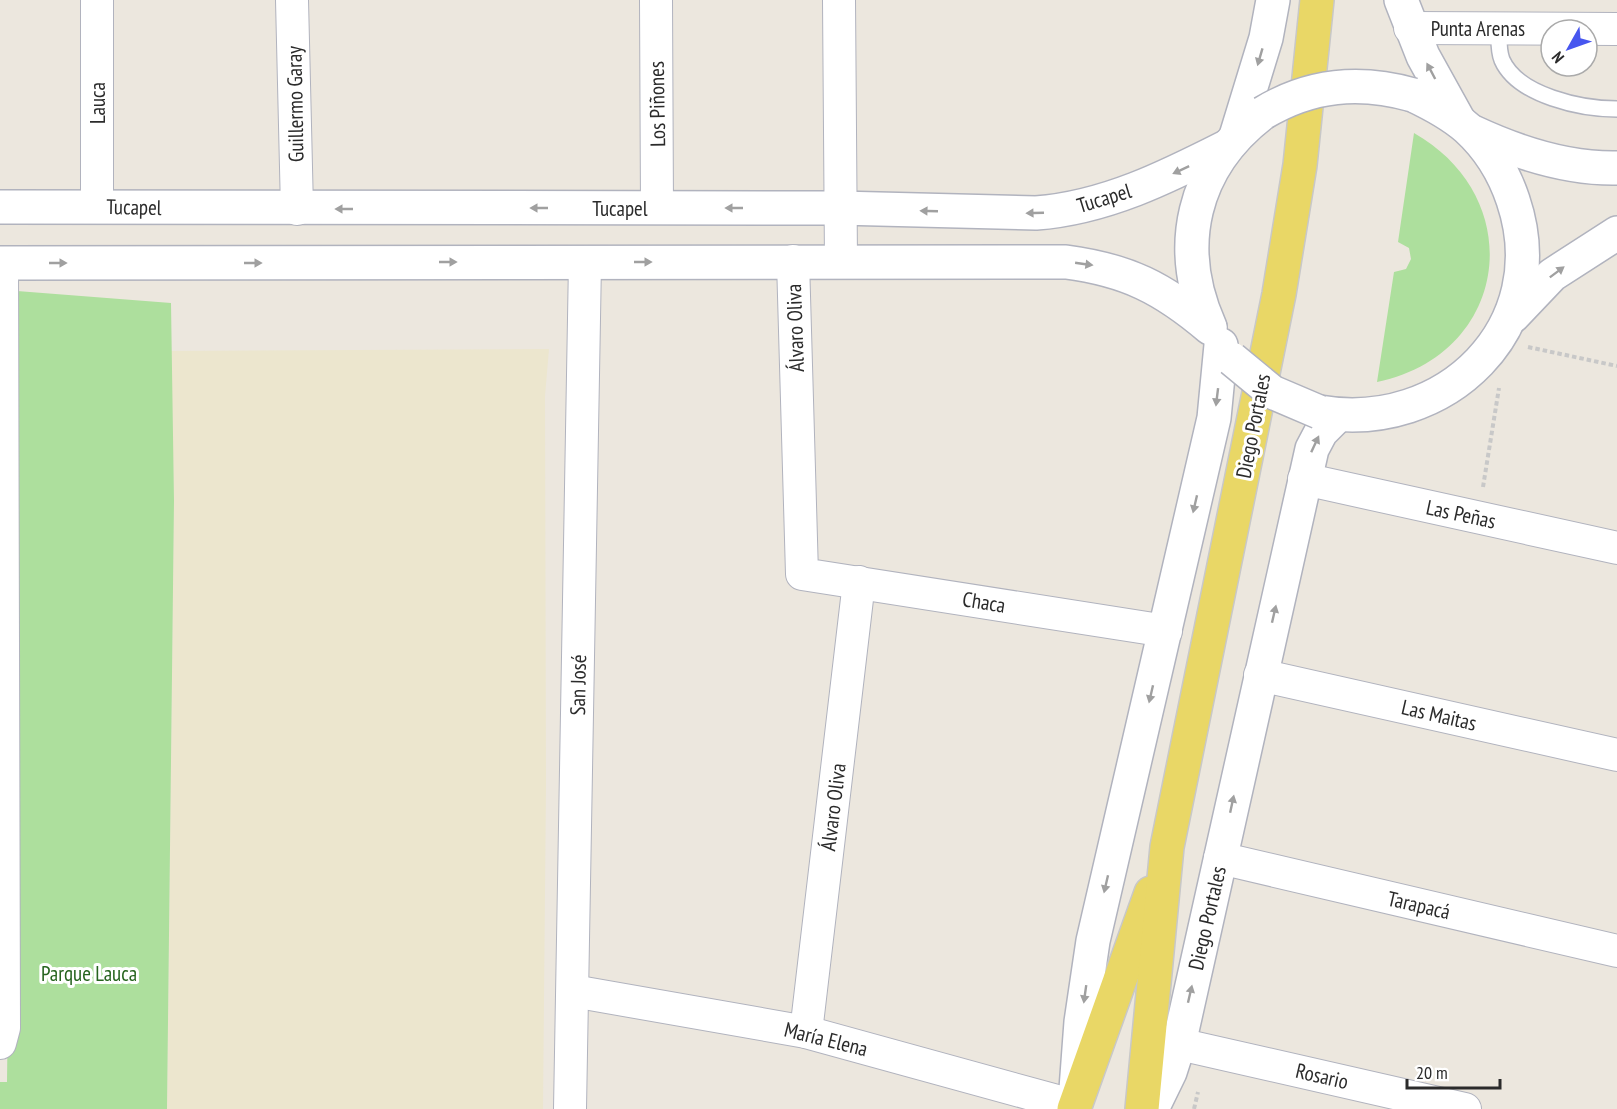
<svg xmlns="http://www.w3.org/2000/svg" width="1617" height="1109" font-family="'PT Sans Narrow',sans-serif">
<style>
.education{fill:#ece6ce}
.green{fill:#addf9d}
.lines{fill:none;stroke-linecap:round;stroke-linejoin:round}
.lane-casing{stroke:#b1b3be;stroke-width:18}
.street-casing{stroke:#b1b3be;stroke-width:34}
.secondary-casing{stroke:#b1b3be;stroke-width:36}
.primary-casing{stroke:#c8c8c8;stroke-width:36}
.path{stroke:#c8c8c8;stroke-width:4;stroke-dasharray:4.5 3;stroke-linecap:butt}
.lane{stroke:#fff;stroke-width:15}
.street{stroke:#fff;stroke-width:32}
.secondary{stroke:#fff;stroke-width:33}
.primary{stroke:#e9d766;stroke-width:33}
.secondary-bridge-casing{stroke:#b1b3be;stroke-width:36;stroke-linecap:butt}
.secondary-bridge{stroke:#fff;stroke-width:33}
.oneway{fill:#a0a0a0}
.labels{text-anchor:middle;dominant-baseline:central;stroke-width:6;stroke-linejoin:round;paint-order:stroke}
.street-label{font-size:21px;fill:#2b2b2b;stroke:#fff}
.park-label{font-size:21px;fill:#26641e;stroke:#fff}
</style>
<rect width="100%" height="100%" fill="#ece7de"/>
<path class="education" d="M549 349 545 396 546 785 543 1109H167L174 501 171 351Z"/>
<g class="green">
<path d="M1414 133C1530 199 1509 355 1377 382L1394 272 1406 269 1411 259 1409 248 1398 242Z"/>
<path d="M17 291 171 303 174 501 167 1109H0V1082H7Z"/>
</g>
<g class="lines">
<defs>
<path id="lane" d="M1499 28C1499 39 1498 50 1502 60 1518 96 1582 109 1617 109"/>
<g id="street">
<path d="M292 0 297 209"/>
<path d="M656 0 657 208"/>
<path d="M839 0 841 261"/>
<path d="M1410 28 1617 29"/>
<path d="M97 206V0"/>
<path d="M793 261 802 574 1166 631"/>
<path d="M1304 479 1617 548"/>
<path d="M1260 675 1617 755"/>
<path d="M1220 858 1617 951"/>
<path d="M573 991 806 1032 1075 1106"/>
<path d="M806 1032 859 582"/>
<path d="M0 1043 4 1028 2 263"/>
<path d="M1179 1044 1465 1109"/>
<path d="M570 1109 585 262"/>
</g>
<g id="secondary">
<path d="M1401 0 1423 56 1459 121"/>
<path d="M1473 132C1518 153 1567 169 1617 168"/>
<path d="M1236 136 1266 38 1273 0"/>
<path d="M0 207 839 208 1036 213C1105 208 1167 177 1228 146"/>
<path d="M0 263 1066 262C1127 270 1163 288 1210 328"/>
<path d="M1513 316 1552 275 1617 233"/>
<path d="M1210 327C1174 247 1192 167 1263 113"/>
<path d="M1319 412C1445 434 1556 327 1513 200 1504 173 1489 148 1467 128 1451 114 1432 104 1413 95"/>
<path d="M1076 1089 1081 1022 1093 941 1214 418 1221 345"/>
<path d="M1152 1109 1170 1072 1179 1044 1312 449 1321 432 1338 415"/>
</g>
<g id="primary">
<path d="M1074 1109 1151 893"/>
<path d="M1142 1109 1167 847 1279 294 1300 165 1317 0"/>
</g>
</defs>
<use href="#lane" class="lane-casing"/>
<use href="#street" class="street-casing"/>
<use href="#secondary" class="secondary-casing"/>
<use href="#primary" class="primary-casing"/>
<g class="path">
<path d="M1528 347 1617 366"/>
<path d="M1483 487 1499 388"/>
<path d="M1194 1109 1198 1092"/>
</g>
<use href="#lane" class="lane"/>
<use href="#street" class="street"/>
<use href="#secondary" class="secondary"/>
<use href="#primary" class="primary"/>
<defs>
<g id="secondary-bridge">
<path d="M1263 113C1311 84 1360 80 1413 95"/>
<path d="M1232 359 1272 392 1319 412"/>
</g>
</defs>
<use href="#secondary-bridge" class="secondary-bridge-casing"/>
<use href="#secondary-bridge" class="secondary-bridge"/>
</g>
<defs><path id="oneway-solid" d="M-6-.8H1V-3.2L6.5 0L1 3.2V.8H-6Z" transform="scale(1.5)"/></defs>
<g class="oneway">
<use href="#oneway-solid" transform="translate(1260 57) rotate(106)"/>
<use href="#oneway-solid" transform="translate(1431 71) rotate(-118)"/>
<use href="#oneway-solid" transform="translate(1181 170) rotate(155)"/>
<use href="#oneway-solid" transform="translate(539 208) rotate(180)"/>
<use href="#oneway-solid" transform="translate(734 208) rotate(180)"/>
<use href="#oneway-solid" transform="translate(344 209) rotate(180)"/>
<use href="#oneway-solid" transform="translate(929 211) rotate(-178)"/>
<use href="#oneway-solid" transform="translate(1035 213) rotate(178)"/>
<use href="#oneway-solid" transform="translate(448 262)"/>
<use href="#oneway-solid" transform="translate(643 262)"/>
<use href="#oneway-solid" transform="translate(58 263)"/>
<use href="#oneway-solid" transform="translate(253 263)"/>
<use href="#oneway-solid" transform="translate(1084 264) rotate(8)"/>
<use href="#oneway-solid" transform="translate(1557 272) rotate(-37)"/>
<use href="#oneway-solid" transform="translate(1217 397) rotate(97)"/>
<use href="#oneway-solid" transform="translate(1315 444) rotate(-65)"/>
<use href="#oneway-solid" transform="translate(1195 504) rotate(103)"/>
<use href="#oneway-solid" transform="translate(1274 614) rotate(-77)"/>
<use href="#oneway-solid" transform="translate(1151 694) rotate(103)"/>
<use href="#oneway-solid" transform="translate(1232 804) rotate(-78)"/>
<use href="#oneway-solid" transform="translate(1106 884) rotate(103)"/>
<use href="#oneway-solid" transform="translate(1085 994) rotate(98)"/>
<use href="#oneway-solid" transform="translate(1190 994) rotate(-77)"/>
</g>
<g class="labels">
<g class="street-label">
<text x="1478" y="28">Punta Arenas</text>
<text transform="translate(97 103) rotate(-90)">Lauca</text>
<text transform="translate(295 104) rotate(-91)">Guillermo Garay</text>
<text transform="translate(657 104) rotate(-91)">Los Piñones</text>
<text transform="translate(1104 198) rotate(-17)">Tucapel</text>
<text transform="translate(134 207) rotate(1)">Tucapel</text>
<text x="620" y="208">Tucapel</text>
<text transform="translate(795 328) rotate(-92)">Álvaro Oliva</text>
<text transform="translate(1253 426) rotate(-79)">Diego Portales</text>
<text transform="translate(1461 514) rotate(12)">Las Peñas</text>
<text transform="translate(984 602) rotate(9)">Chaca</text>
<text transform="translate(578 685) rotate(-89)">San José</text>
<text transform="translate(1439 715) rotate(13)">Las Maitas</text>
<text transform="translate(833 807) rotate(-83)">Álvaro Oliva</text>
<text transform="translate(1419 905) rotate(13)">Tarapacá</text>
<text transform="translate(1207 918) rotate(-77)">Diego Portales</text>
<text transform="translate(826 1039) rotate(14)">María Elena</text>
<text transform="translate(1322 1076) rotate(13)">Rosario</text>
</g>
<g class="park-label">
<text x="89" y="973">Parque Lauca</text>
</g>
</g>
<g transform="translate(1569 48) rotate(230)"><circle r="28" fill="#ffffff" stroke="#aaaaaa" stroke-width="1.5"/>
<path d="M0-4.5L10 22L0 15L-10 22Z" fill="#4756ef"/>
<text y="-9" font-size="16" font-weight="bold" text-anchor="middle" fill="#2b2b2b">N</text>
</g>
<path d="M1407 1079v9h93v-9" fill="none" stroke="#2b2b2b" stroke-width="3"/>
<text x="1416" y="1079" font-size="18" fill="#2b2b2b" stroke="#ffffff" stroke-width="4.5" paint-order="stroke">20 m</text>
</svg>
